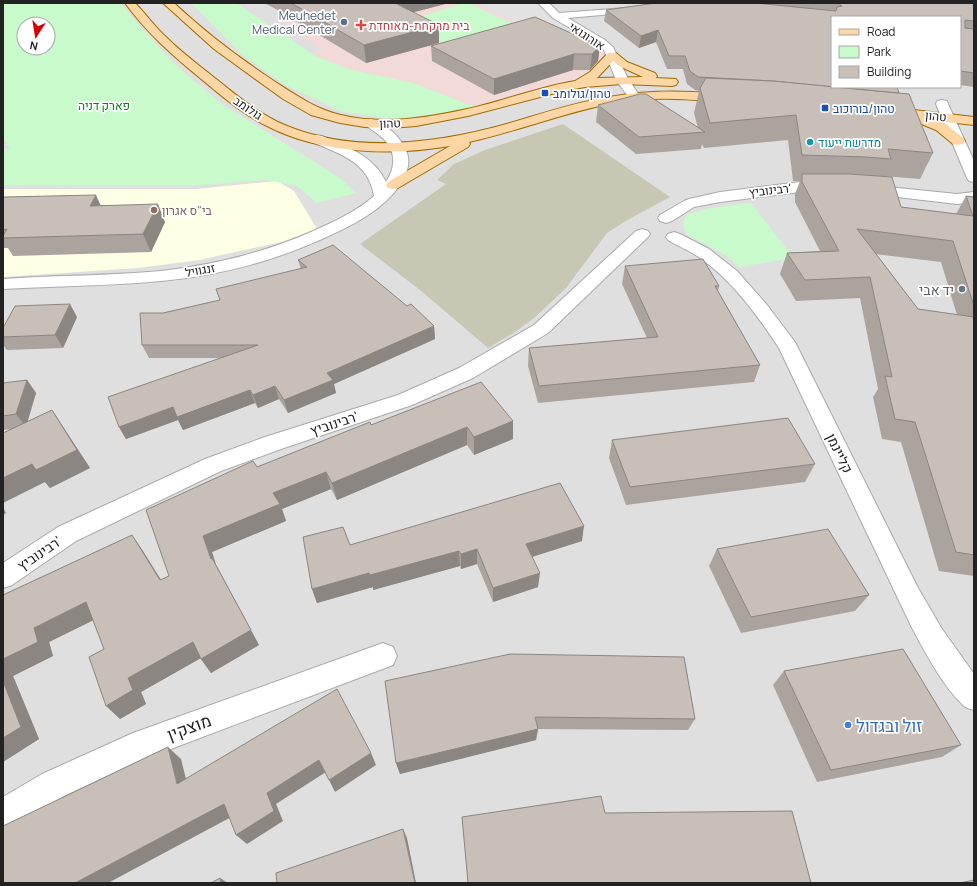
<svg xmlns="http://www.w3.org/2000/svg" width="977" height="886" font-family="Manrope,Heebo,sans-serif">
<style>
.residential{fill:#e0dfdf;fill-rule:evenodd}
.commercial{fill:#f2dad9}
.education{fill:#ffffe5}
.construction{fill:#c7c7b4}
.park{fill:#c8facc;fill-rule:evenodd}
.parking{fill:#e2e2e2}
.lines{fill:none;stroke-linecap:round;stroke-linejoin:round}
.minor-casing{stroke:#a9a9a9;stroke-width:2}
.major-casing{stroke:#a06b00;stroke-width:2}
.minor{fill:#fff;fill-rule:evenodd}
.major{fill:#fcd6a4;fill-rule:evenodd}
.wall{fill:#aba49e;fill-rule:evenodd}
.shaded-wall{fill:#8b8681}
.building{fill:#c7bfb8;stroke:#8b8681}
.service-dot{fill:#5c6f8a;stroke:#fff;stroke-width:1.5}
.health-dot{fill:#e0444e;stroke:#fff;stroke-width:1.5}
.transit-dot{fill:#1a4fb4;stroke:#fff;stroke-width:1.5}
.culture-dot{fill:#0f9aa8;stroke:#fff;stroke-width:1.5}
.education-dot{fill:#8d6e63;stroke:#fff;stroke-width:1.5}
.worship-dot{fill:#6b7280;stroke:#fff;stroke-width:1.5}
.shop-dot{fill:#3f7fe0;stroke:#fff;stroke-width:1.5}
.labels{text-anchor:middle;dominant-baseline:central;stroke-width:3.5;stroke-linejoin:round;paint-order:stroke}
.far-service-label{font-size:12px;fill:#4e5e75;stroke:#fff;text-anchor:end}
.far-health-label{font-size:12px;fill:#be3a42;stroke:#fff;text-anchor:start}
.far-street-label{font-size:12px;fill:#222;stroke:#fff}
.far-transit-label{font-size:12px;fill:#164399;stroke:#fff;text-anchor:start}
.far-park-label{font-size:12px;fill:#0c8416;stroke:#fff}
.far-culture-label{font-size:12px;fill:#0d838f;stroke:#fff;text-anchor:start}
.far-education-label{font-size:12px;fill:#785e54;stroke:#fff;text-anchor:start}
.worship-label{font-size:14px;fill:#5b616d;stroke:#fff;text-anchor:end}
.street-label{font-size:14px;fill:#222;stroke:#fff}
.near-shop-label{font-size:17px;fill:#366cbe;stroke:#fff;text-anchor:start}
.near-street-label{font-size:17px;fill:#222;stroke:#fff}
</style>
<rect width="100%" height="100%" fill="#f2efe9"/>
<path class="residential" d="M3 3H974V883H3ZM832 17H960V87H832ZM24 24H48V48H24Z"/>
<path class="commercial" d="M327 3H543L601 42 612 55 585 81 443 118 307 54 323 50 274 17Z"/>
<path class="education" d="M277 181 294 191 317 229 281 242 199 260 138 268 3 277V189H196Z"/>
<path class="construction" d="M563 124 670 197 624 222 607 233 566 288 533 319 515 332 488 348 420 290 360 244 446 184 437 180 454 164 485 150Z"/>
<g class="park">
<path d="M3 3H120L174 64 223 105 340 178 356 193 317 203 297 186 266 180 192 186 3 185V149L10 148 3 138ZM24 24H48V48H24Z"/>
<path d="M191 3H236L315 56 352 70 413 83 475 107 439 114 395 119 343 112 285 85 245 57Z"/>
<path d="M464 3H469L528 31 490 66 402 22Z"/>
<path d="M751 203 794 258 739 267 729 257 686 234 683 224 686 215 710 208Z"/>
</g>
<path class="parking" d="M477 3H536L555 20 582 33 528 28Z"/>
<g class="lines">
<defs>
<g id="minor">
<path d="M538 3H549L559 13 639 7 640 9 635 12 568 18 605 40 613 47 628 79 640 96 638 99H630L616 80 604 50 597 44 553 18Z"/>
<path d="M942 100 947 101 948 104 974 161V182L969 181 967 178 936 104 937 101Z"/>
<path d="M371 119C386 123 402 138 407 153 413 170 398 190 386 201 368 218 344 229 322 239 271 262 216 276 161 281 108 286 55 286 3 289V279C56 275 109 276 161 271 213 265 263 253 311 232 333 222 356 212 374 196 369 162 340 154 312 142L310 139 312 136 317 135 322 136C348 147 374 156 386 182 397 165 396 148 379 135 375 131 368 128 364 123L366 120Z"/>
<path d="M800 182 833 185 836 188 833 191 828 193 800 192 720 202 694 207 672 221 666 223 660 221 658 218 660 215 684 201 689 199 720 192Z"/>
<path d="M868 185 957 194 974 192V202L957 204 863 193 860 190 863 187Z"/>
<path d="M642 229 648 231 650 234 648 237 548 333 473 378 412 405 281 449 221 471 76 541 12 585 3 588V563L58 527 205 459 265 437 398 395 459 368 534 325 636 231Z"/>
<path d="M674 232 680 234 709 249 737 271 767 305 795 342 918 588 942 629 974 674V710C970 709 966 708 963 705 942 685 925 652 911 626L779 348C757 315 733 281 700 258 691 251 679 247 668 240L666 237 668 234Z"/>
<path d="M383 643 393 647 397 656 393 665 139 761 64 796 14 826 3 831V797L42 774 133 733Z"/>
</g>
<g id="major">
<path d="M125 3H135C146 14 155 27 166 37 180 51 196 63 211 75 235 94 258 114 287 126 363 157 454 141 530 117 588 99 632 89 693 92 706 93 720 92 732 95L734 98 732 101 728 102C692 100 655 96 619 102 568 111 519 131 469 142L470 144 468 147 398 188 393 189 388 188 386 185 388 182 450 146C392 156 323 154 269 127 243 115 222 96 200 78 172 55 146 32 125 3Z"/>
<path d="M163 3H174C205 32 239 58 274 81 296 95 315 109 341 115 382 125 426 118 467 109 503 101 539 87 575 81L590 72 608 53H616L627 62 655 73 657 76 656 78 676 79 678 82 676 85 672 86 622 84 585 87 563 91 468 116 416 126 390 128 365 127 340 123 311 115 283 99 214 49ZM613 61 619 66 643 77 597 78Z"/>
<path d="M888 107 974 117V125L937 121 946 124 963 138 965 141 963 144 958 145 953 144 936 130 919 123 917 120 918 118 883 114 882 111 883 108Z"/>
</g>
</defs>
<use href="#minor" class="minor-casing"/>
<use href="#major" class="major-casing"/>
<use href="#minor" class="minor"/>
<use href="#major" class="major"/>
</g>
<g class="wall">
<path d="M264 3H449L413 12 439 43 366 63 274 8Z"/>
<path d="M656 3H974V87L960 85V17H832L899 93 933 153 920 179 884 176 883 177 901 207 956 214 966 196 974 197V576L939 571 901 442 882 439 873 397 878 389 860 298 796 301 780 274 787 253 820 251 795 202V194L800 181H793L788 140 704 148 702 144 701 149 636 154 596 122 598 105 698 128 694 113 699 91 695 90 687 84 683 69H667L656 42 639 48 604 21 606 10ZM875 254 941 262 957 315 918 309Z"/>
<path d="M431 46H600L598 61 590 70H573L494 95 432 61Z"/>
<path d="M3 197 101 205 165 222 151 252 13 256 8 248H3Z"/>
<path d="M298 260 407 306 434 326 435 339 334 384 336 393 288 413 279 399 258 408 255 403 183 430 178 420 126 439 119 427 222 358H149L142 345 163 313 220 300 301 269Z"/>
<path d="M625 266 719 286 718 291 760 365 754 382 538 403 528 366 529 348 647 338 622 284Z"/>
<path d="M77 317 63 348 7 350 3 345V328Z"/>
<path d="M27 380 36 393 27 422 52 410 90 468 50 488 45 482 13 429 3 430V383Z"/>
<path d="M513 421V439L474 455 467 445 337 500 331 489 282 509 286 521 212 552 216 565 259 645 211 673 200 658 141 692 146 704 120 719 104 649 93 620 49 642 53 656 13 676 39 739 3 762V595L132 535 161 580 169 576 257 467 371 425Z"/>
<path d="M612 440 815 464 805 482 626 505 609 458Z"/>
<path d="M582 541 532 557 538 587 493 602 477 564 461 569 460 566 373 590V587L317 603 312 589 350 545Z"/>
<path d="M717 549 869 595 855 611 741 633 709 566Z"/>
<path d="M684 657 695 719 688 730 538 729 536 740 400 774 396 763Z"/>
<path d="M784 671 961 745 942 757 817 782 773 685Z"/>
</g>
<g class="shaded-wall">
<path d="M390 3H449L392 18Z"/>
<path d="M439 25V43L366 63 364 45Z"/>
<path d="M658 30 656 42 639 48 641 36Z"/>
<path d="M600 46 598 61 590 70 592 54Z"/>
<path d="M574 54 573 70 494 95V79Z"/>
<path d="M96 195 104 213 90 206Z"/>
<path d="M158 204 165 222 151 252 143 234Z"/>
<path d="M70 304 77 317 63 348 55 335Z"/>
<path d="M434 326 435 339 334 384 336 393 288 413 284 400 327 373Z"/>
<path d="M27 380 36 393 26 427 16 414Z"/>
<path d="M275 386 279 399 258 408 253 395Z"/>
<path d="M250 390 255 403 183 430 178 420 126 439 119 427 173 407Z"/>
<path d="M52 410 90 468 50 488 45 482 3 503V478Z"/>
<path d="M513 421V439L474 455V437Z"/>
<path d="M467 427V445L337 500 332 483Z"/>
<path d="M326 472 331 489 282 509 286 521 212 552 216 565 259 645 211 673 201 659 211 559 203 536 273 493Z"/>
<path d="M3 507 6 513 3 515Z"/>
<path d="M584 526 582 541 525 559 526 544Z"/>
<path d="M132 535 143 551 171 596 160 580Z"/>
<path d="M477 549V564L461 569V554Z"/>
<path d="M459 551 460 566 373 590V587L317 603 312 589 369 573Z"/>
<path d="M540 573 538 587 493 602V588Z"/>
<path d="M86 602 100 617 49 642 53 656 13 676 39 739 3 762V659L34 628Z"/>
<path d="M193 642 203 657 141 692 146 704 120 719 106 706 128 678Z"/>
<path d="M538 729 536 740 400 774 396 763Z"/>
<path d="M168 747 181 759 190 795 177 784Z"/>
<path d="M371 753 376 765 335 792 329 780Z"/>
<path d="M319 760 326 772 276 804 283 821 247 844 236 835 267 793Z"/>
<path d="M224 804 235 815 108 883H75Z"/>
<path d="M403 829 407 838 416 883H415Z"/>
<path d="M220 878 228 883H221Z"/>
</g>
<g class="building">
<path d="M291 3H395L439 25 364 45Z"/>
<path d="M656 3H755L836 11 837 7 842 6 838 3H974V21L965 20V28L974 29V73L960 71V17H832V87L773 81 698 77 690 71 685 56H669L658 30 641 36 606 10Z"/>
<path d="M535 17 600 46 592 54H574L494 79 431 46Z"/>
<path d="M706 78 773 81 909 94 933 153 888 149 891 159 866 157 802 155 796 115 710 123 700 88Z"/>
<path d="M834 87H897L899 93Z"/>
<path d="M640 94H646L705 132 639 137 598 105Z"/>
<path d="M802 174H849L892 177 901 207 973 216 966 196 974 197V306L953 241 857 229 918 309 974 317V555L956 552 915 422 895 419 885 376 892 377 870 277 805 280 787 253 839 251 802 182Z"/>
<path d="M96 195 90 206 158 204 143 234 3 238V236L7 229 3 230V197Z"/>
<path d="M333 245 407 306 411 304 434 326 327 373 333 380 284 400 275 386 253 395 250 390 177 417 173 407 119 427 108 397 258 345H142L140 313H163L220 300 216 289 307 267 298 260Z"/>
<path d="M703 259 719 286H715L760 365 539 386 529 348 658 337 625 266Z"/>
<path d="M70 304 55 335 3 337V328L15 306Z"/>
<path d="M27 380 16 414 3 416V383Z"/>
<path d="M481 382 513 421 474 437 467 427 332 483 326 472 273 493 280 504 203 536 211 559 212 558 251 630 201 659 193 642 128 678 133 690 106 706 89 657 104 649 86 602 34 628 38 642 3 659V595L132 535 160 580 169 576 146 510 253 461 257 467 370 422 371 425Z"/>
<path d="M52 410 77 450 36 470 32 464 3 478V433Z"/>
<path d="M788 418 815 464 630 487 612 440Z"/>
<path d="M560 483 584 526 526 544 540 573 493 588 477 549 461 554 459 551 370 575 369 573 312 589 303 537 343 527 350 545Z"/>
<path d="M828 529 869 595 751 617 717 549Z"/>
<path d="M903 649 961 745 831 770 784 671Z"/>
<path d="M510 654 684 657 695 719 535 717 538 729 396 763 385 681Z"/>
<path d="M3 681 21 727 3 738Z"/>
<path d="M337 689 371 753 329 780 319 760 267 793 274 811 236 835 224 804 75 883H3V826L168 747 177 784Z"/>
<path d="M601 796 605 813 792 811 811 883H468L462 817Z"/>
<path d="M403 829 415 883H277L276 873Z"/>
<path d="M220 878 221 883H211Z"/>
<path d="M974 880V883H960Z"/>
</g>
<circle class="service-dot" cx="344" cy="22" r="4"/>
<path class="health-dot" d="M359 19h4v4h4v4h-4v4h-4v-4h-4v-4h4z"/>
<g class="transit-dot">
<rect x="541" y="89" width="8" height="8" rx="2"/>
<rect x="821" y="104" width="8" height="8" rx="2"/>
</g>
<circle class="culture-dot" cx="810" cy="142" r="4"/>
<circle class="education-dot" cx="154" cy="210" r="4"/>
<circle class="worship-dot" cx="962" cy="289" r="4"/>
<circle class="shop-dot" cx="848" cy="725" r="4"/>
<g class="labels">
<g class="far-service-label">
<text x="336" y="15">Meuhedet<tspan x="336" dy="14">Medical Center</tspan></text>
</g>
<g class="far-health-label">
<text x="369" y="25">בית מרקחת-מאוחדת</text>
</g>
<g class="far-street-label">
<text transform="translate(587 36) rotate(33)">אורוגואי</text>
<text transform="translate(248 108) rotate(34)">גולומב</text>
<text transform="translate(936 116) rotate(6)">טהון</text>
<text transform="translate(390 123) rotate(-2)">טהון</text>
<text transform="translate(770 190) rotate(-6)">רבינוביץ'</text>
<text transform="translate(200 270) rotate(-10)">זנגוויל</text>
</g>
<g class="far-transit-label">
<text x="553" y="93">טהון/גולומב</text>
<text x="833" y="108">טהון/בורוכוב</text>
</g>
<g class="far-park-label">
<text x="104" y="105">פארק דניה</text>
</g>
<g class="far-culture-label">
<text x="818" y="142">מדרשת ייעוד</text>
</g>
<g class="far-education-label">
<text x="162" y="210">בי"ס אגרון</text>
</g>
<g class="worship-label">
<text x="954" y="289">יד אבי</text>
</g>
<g class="street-label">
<text transform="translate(334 423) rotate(-18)">רבינוביץ'</text>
<text transform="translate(840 453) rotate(64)">קליינמן</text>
<text transform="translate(39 553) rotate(-34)">רבינוביץ'</text>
</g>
<g class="near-shop-label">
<text x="856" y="725">זול ובגדול</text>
</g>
<g class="near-street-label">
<text transform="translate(189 727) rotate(-20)">מוצקין</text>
</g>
</g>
<rect width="977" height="886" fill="none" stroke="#222222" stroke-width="8"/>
<rect x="831" y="16" width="130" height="72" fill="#ffffff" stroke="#a7a7a7"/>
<rect x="839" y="29" width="20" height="6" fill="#fcd6a4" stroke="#a7a7a7"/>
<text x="867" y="36" font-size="12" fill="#222222">Road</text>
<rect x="839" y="46" width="20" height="12" fill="#c8facc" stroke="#a7a7a7"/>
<text x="867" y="56" font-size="12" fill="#222222">Park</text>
<rect x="839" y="66" width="20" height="12" fill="#c7bfb8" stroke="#a7a7a7"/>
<text x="867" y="76" font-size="12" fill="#222222">Building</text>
<g transform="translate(36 36) rotate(192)"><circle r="19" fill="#ffffff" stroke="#a7a7a7"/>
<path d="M0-3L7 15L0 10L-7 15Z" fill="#d40000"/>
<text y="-6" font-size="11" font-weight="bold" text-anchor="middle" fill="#222222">N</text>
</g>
</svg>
